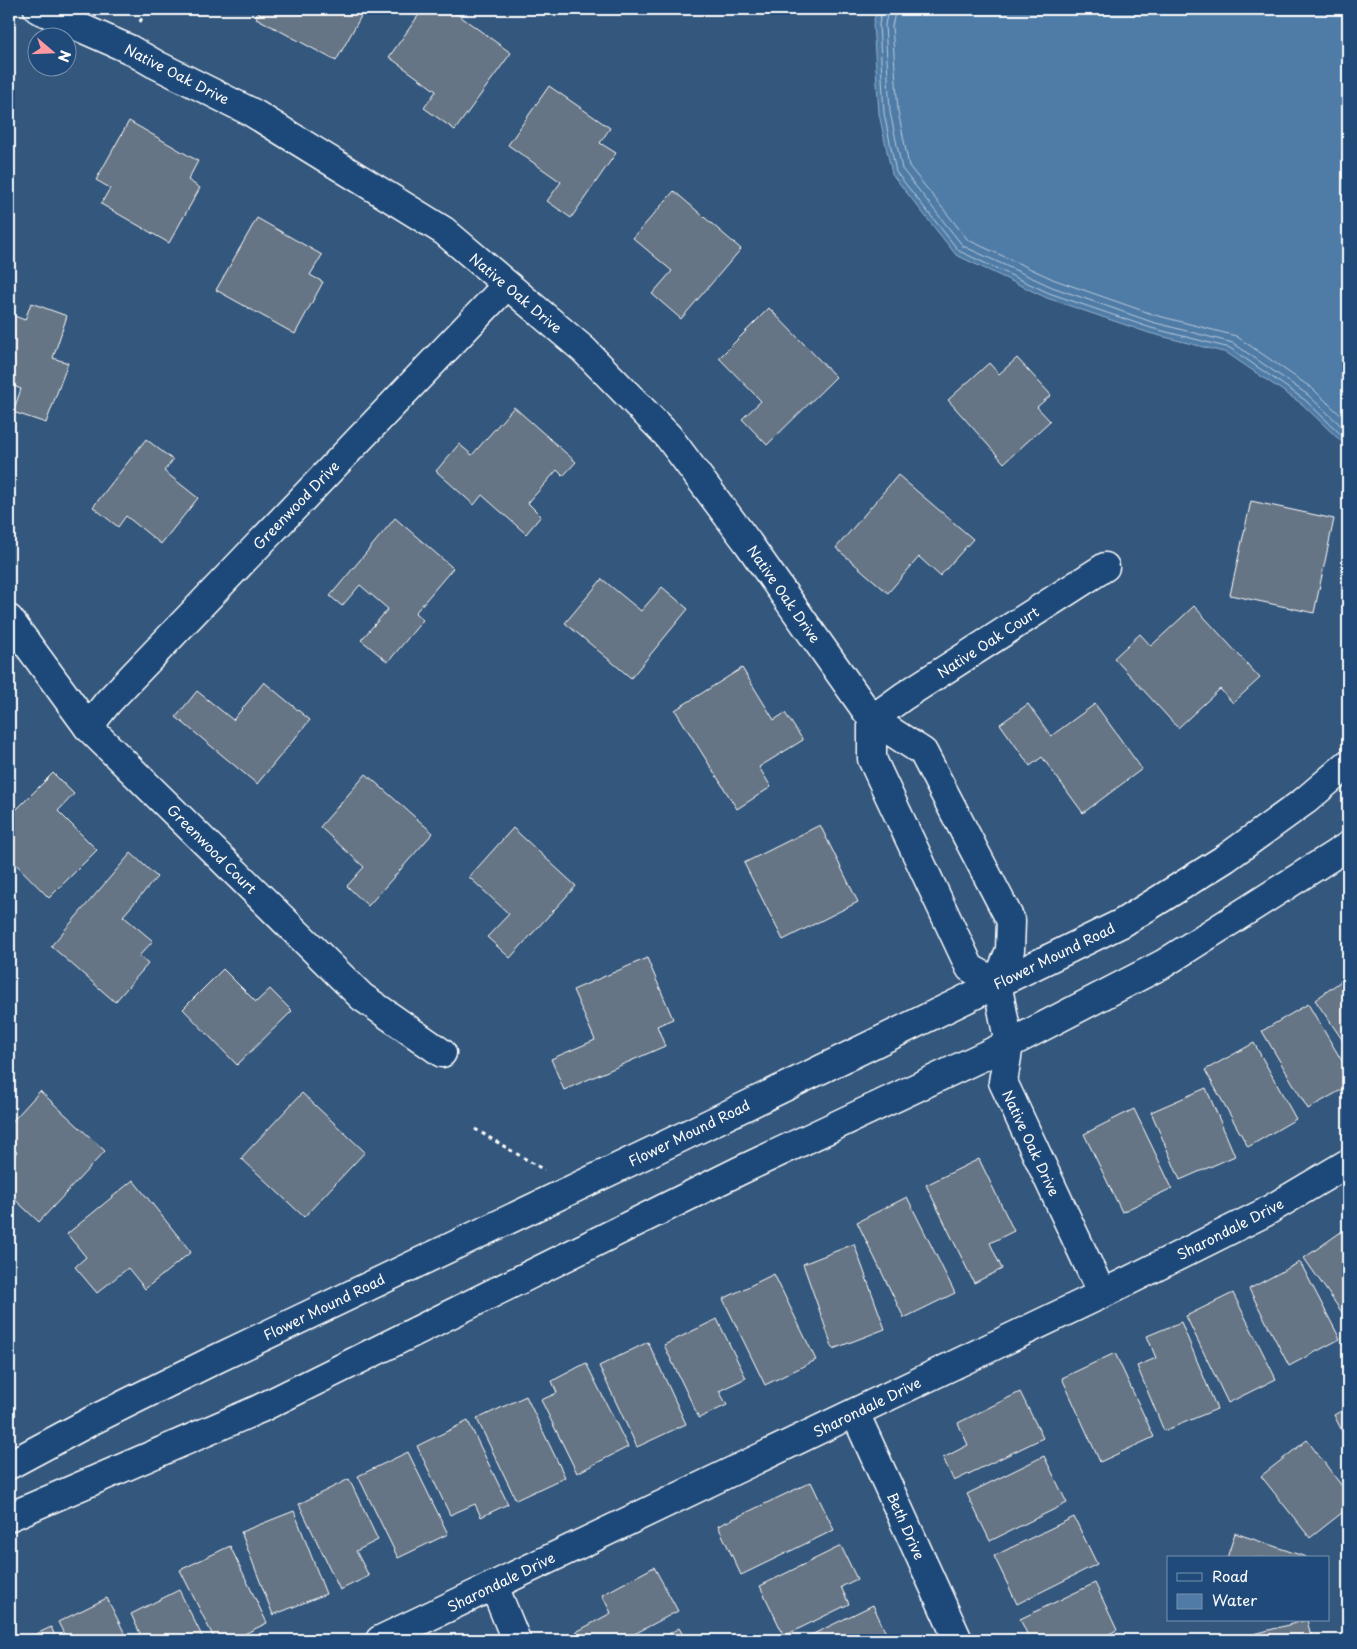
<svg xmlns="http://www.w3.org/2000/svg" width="1357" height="1649" font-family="'Playpen Sans',sans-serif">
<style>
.water{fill:#507ba6;stroke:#96b0ca}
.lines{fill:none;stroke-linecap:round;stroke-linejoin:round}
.shore{stroke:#b9cadb;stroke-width:1}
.building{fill:#667585;stroke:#fff}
.street-casing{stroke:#fff;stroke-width:31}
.secondary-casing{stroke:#fff;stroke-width:31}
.path{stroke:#fff;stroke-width:3;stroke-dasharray:4 4;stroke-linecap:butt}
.street{stroke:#1f4a7a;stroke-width:28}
.secondary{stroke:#1f4a7a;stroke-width:28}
.labels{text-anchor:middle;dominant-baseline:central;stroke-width:5;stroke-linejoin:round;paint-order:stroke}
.street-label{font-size:14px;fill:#fff;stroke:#1f4a7a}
</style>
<rect width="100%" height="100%" fill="#34577d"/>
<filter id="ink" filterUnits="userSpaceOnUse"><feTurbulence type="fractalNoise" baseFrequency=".02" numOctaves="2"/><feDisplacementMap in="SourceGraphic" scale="10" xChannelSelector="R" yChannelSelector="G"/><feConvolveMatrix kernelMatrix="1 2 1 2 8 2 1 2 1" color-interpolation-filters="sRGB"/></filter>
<g filter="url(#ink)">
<path class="water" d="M877 9H1348V448L1302 404 1227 353 1149 333 1047 298 956 255 892 174 879 114 873 24Z"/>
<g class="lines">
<g class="shore">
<path d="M882 9 879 24 884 113 896 172 959 251 1049 293 1151 328 1230 348 1305 400 1348 441"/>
<path d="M888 9 885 25 890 112 902 169 963 246 1052 287 1152 322 1233 343 1308 395 1348 432"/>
<path d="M896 9 892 26 898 111 909 166 968 240 1055 280 1155 315 1236 336 1313 389 1348 422"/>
</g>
</g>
<g class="building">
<path d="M261 9H365L336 61 256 18Z"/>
<path d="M423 9H450L511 53 455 130 424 108 436 91 389 57Z"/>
<path d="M549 86 610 128 600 143 616 153 571 218 547 201 561 182 508 145Z"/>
<path d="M129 121 198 161 188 180 200 188 169 243 101 204 110 188 96 180Z"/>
<path d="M674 191 741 249 681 319 652 294 672 271 633 238Z"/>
<path d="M257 218 322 255 310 275 323 282 295 334 216 290Z"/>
<path d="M31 303 67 316 53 358 68 363 46 423 13 412 21 389 9 384V314L25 320Z"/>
<path d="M769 308 836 377 767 445 742 419 761 401 719 358Z"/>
<path d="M1017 358 1051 395 1037 407 1050 421 1004 463 948 400 989 363 999 374Z"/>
<path d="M514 407 576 462 563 476 557 470 528 503 541 516 526 534 482 495 474 505 436 471 459 444 472 455Z"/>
<path d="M146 439 173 460 164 471 198 498 161 544 126 516 118 527 93 507Z"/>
<path d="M898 475 973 539 940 576 919 557 888 593 836 548Z"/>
<path d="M1251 501 1334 519 1314 613 1230 595Z"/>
<path d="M395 518 453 568 415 613 423 620 388 662 361 640 388 609 360 585 342 606 330 596Z"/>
<path d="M602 579 641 611 662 587 688 609 631 678 565 623Z"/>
<path d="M1194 606 1260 678 1233 703 1220 689 1178 728 1114 658 1140 634 1151 646Z"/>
<path d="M742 668 774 720 785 713 803 740 759 767 771 787 737 809 675 710Z"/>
<path d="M264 682 310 720 257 784 176 717 197 691 233 720Z"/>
<path d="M1028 704 1051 736 1095 704 1142 769 1083 813 1042 757 1030 766 1000 724Z"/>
<path d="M53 773 74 794 58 811 97 850 49 898 9 857V817Z"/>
<path d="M366 774 433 833 368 906 347 886 364 867 320 827Z"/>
<path d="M820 825 858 902 783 940 744 863Z"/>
<path d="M513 828 576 886 510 958 487 937 509 914 469 877Z"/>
<path d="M131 853 157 877 123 916 153 941 139 956 148 964 115 1002 51 946Z"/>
<path d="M647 958 673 1019 657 1026 665 1046 564 1090 551 1059 595 1040 573 990Z"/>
<path d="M223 969 256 1002 270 989 292 1011 237 1065 183 1009Z"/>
<path d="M1348 976V1048L1315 1000Z"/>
<path d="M1308 1004 1348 1071V1086L1308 1109 1262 1031Z"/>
<path d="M1254 1043 1296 1119 1248 1147 1205 1070Z"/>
<path d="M1206 1088 1235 1156 1180 1180 1151 1112Z"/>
<path d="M40 1091 105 1151 39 1222 9 1194V1161L17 1152 9 1145V1125Z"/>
<path d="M302 1093 365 1152 304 1217 241 1158Z"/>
<path d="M1134 1109 1172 1188 1122 1212 1084 1134Z"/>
<path d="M979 1159 1014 1231 990 1243 1002 1269 974 1283 926 1185Z"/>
<path d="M133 1180 191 1252 145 1289 128 1268 97 1293 75 1267 86 1257 67 1234Z"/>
<path d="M907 1197 955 1293 904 1318 857 1222Z"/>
<path d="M1348 1227V1321L1304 1258Z"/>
<path d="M854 1244 885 1329 833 1349 803 1264Z"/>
<path d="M1300 1262 1340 1339 1289 1366 1249 1289Z"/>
<path d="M774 1274 816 1360 765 1385 723 1299Z"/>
<path d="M1233 1293 1276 1379 1228 1403 1186 1316Z"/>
<path d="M717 1319 746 1378 719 1391 727 1405 699 1418 664 1345Z"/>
<path d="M1181 1322 1217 1409 1164 1431 1137 1366 1156 1358 1147 1336Z"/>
<path d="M648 1342 686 1424 637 1447 599 1366Z"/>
<path d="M1115 1353 1154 1437 1100 1462 1062 1378Z"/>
<path d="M586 1363 628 1447 577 1473 541 1400 557 1393 552 1381Z"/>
<path d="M1020 1392 1043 1438 954 1481 943 1458 968 1445 958 1423Z"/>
<path d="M526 1396 565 1477 516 1500 477 1419Z"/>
<path d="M1348 1407V1443L1334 1415Z"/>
<path d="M468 1421 508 1504 481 1517 475 1504 450 1515 417 1446Z"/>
<path d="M1307 1440 1348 1494V1508L1310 1538 1261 1476Z"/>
<path d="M408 1452 448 1534 398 1558 358 1476Z"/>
<path d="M1044 1456 1067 1503 990 1541 967 1494Z"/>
<path d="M349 1479 378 1540 356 1551 369 1576 340 1590 299 1504Z"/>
<path d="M811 1482 834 1530 741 1575 718 1526Z"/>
<path d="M294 1511 326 1594 273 1615 241 1532Z"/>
<path d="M1074 1517 1097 1564 1017 1604 994 1556Z"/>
<path d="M1235 1533 1306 1557V1558H1227Z"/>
<path d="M230 1546 267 1623 232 1640H215L180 1570Z"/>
<path d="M841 1546 857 1579 841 1587 849 1604 784 1636 760 1586Z"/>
<path d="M654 1567 678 1611 623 1640H580L576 1632 611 1613 602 1595Z"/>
<path d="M1095 1583 1117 1630 1097 1640H1030L1020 1619Z"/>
<path d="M179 1590 204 1640H143L131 1614Z"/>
<path d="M107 1598 128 1640H67L58 1622Z"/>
<path d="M873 1605 889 1640H801Z"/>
<path d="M1307 1620 1312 1640H1240L1239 1638Z"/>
<path d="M51 1627 57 1640H24Z"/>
<path d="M679 1628 686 1640H658Z"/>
</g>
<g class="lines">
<defs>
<g id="street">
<path d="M38 9 129 49 155 64 253 113 444 231 584 350 668 436 748 543 872 719 923 752 1011 921 1010 950 997 983 1009 1044 1003 1082 1102 1294"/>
<path d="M9 619 88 727 362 997 442 1053"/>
<path d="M872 719V759L970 968 997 983"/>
<path d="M872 719 904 696 1105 567"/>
<path d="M88 727 108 702 507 285"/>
<path d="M855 1413 958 1640"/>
<path d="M494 1586 516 1640"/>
<path d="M380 1640 1102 1294 1264 1213 1348 1163"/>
</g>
<g id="secondary">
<path d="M9 1465 93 1420 214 1360 684 1136 1122 923 1226 858 1306 800 1348 764"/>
<path d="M9 1517 259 1409 739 1171 1009 1044 1163 964 1348 846"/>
</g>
</defs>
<use href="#street" class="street-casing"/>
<use href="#secondary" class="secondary-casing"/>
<g class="path">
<path d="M140 22 146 9"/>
<path d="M475 1129 544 1170"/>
</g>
<use href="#street" class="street"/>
<use href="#secondary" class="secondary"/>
</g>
</g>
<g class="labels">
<g class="street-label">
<text transform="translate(177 74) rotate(27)">Native Oak Drive</text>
<text transform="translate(516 293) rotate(40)">Native Oak Drive</text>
<text transform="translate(296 505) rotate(-46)">Greenwood Drive</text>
<text transform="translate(784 594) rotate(55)">Native Oak Drive</text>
<text transform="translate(988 642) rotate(-33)">Native Oak Court</text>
<text transform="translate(212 849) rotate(45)">Greenwood Court</text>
<text transform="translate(1054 956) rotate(-26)">Flower Mound Road</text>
<text transform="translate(689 1133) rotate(-26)">Flower Mound Road</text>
<text transform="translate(1031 1143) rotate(65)">Native Oak Drive</text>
<text transform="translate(1230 1229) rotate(-27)">Sharondale Drive</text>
<text transform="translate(324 1307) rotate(-26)">Flower Mound Road</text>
<text transform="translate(867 1407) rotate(-26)">Sharondale Drive</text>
<text transform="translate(906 1526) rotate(66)">Beth Drive</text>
<text transform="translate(501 1582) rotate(-26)">Sharondale Drive</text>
</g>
</g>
<rect width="1357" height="1649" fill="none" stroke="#1f4a7a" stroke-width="30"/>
<rect x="15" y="15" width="1327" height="1619" fill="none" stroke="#fff" stroke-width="2" filter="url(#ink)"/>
<rect x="1167" y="1556" width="162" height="65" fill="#1f4a7a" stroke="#7992af"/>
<rect x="1177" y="1573" width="25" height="8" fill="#1f4a7a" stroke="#7992af"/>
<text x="1212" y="1582" font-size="15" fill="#ffffff">Road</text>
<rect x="1177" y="1594" width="25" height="15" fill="#507ba6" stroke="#7992af"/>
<text x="1212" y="1606" font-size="15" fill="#ffffff">Water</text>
<g transform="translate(52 52) rotate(109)"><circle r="24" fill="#1f4a7a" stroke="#7992af"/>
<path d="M0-4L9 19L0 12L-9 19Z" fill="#ff9aa2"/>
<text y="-8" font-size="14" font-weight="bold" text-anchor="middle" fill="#ffffff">N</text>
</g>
</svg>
